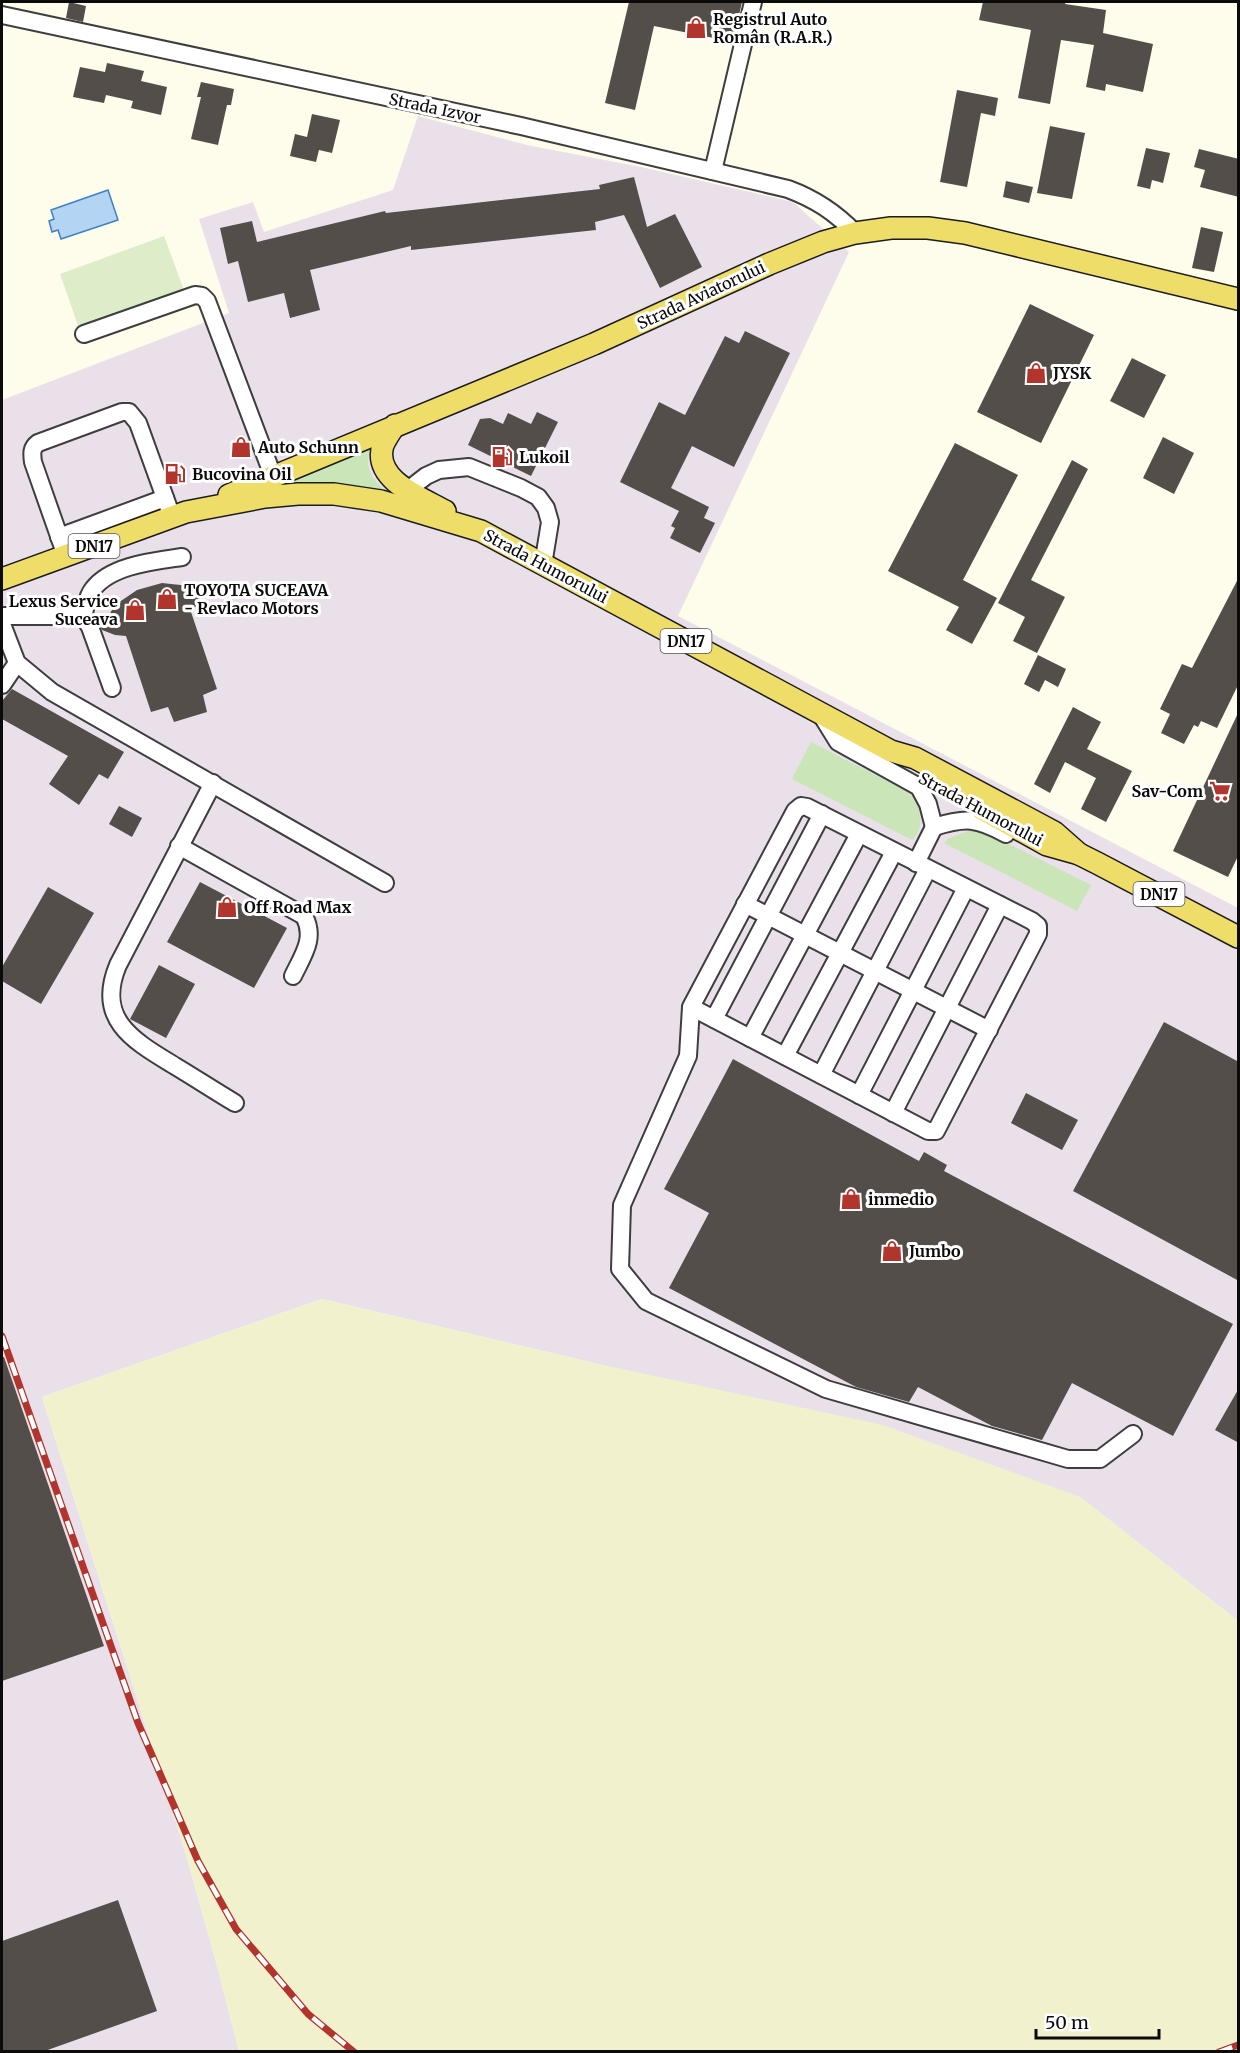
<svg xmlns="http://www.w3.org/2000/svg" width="1240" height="2053" font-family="Merriweather,serif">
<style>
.industrial{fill:#eae0ea}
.farmland{fill:#f1f2cd}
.green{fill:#cae5b7}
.pitch{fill:#ddedc9}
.water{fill:#b3d4f2;stroke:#3f81c4;stroke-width:1.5}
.building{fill:#534e49}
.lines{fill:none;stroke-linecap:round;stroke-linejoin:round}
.minor-casing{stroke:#3e3e3e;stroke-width:20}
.major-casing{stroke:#1c1c1c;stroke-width:24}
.minor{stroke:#fff;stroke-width:16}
.major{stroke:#efdd69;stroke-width:21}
.rail-casing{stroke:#b1352d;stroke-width:7}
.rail{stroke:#fff;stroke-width:4.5;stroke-dasharray:14;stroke-linecap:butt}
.labels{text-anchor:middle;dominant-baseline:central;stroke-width:6;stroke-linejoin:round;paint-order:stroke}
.shield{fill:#fff;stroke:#545454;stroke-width:1.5}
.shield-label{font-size:15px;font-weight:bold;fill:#0b0b0b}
.poi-label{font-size:16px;font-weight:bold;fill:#0b0b0b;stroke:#fff;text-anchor:start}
.street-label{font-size:16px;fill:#0b0b0b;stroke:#fff}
</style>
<rect width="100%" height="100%" fill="#fefceb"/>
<path class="industrial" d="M418 116 527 145 641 167 793 202 849 252 678 616 1238 908V1621L1080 1497 594 1363 322 1299 42 1397 185 1851 219 1973 239 2051H2V400L229 313 199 219 253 202 264 232 393 190Z"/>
<path class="farmland" d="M322 1299 594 1363 883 1425 1080 1497 1238 1621V2051H239L219 1973 185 1851 42 1397Z"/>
<g class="green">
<path d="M374 439C361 467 370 478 392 496L269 489Z"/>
<path d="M811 742 914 795C919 813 927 824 912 840L792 779Z"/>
<path d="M977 828 1091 885 1077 911 944 843 949 838Z"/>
</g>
<path class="pitch" d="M164 236 185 293 80 331 60 274Z"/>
<path class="water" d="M108 190 118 220 61 239 58 230 52 232 49 221 54 219 51 210Z"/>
<g class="building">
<path d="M69 2 86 6 83 22 66 18Z"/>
<path d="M629 2H742L733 42 654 26 635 110 605 103Z"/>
<path d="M983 2H1066L1065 4 1106 10 1103 33 1153 44 1143 92 1106 84 1105 91 1086 87 1094 45 1061 40 1050 104 1018 98 1031 30 979 20Z"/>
<path d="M107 63 144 71 141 81 167 87 161 115 131 108 133 101 106 95 104 103 73 97 80 67 105 72Z"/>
<path d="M201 82 234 89 231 105H227L218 145 191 139 201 97H197Z"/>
<path d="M957 90 998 98 995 116 981 113 967 187 940 182Z"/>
<path d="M312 114 340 120 332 153 319 150 316 162 290 156 295 134 307 137Z"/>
<path d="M1050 126 1085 133 1072 199 1037 193Z"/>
<path d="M1146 148 1170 153 1163 183 1152 180 1150 189 1137 186Z"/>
<path d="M1199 149 1239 159V197L1200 187 1205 170 1194 167Z"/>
<path d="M634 177 647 227 675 214 702 267 660 288 624 215 595 222 596 230 411 250V246L310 270 320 310 290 318 284 293 248 302 238 261 228 264 220 228 252 221 257 242 385 211 386 213 600 189 599 185Z"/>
<path d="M1006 181 1033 187 1029 203 1003 197Z"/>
<path d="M1201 227 1223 232 1214 272 1192 268Z"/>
<path d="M1030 304 1094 335 1041 443 977 412Z"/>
<path d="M745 331 790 353 734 467 692 446 671 488 709 507 704 518 715 523 700 553 670 538 675 528 671 526 679 511 620 482 659 402 685 415 725 336 739 343Z"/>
<path d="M1132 358 1166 375 1144 418 1110 401Z"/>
<path d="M537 412 558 422 531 476 468 445 480 419 490 418 503 424 508 413 531 424Z"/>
<path d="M1163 437 1194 453 1174 494 1143 478Z"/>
<path d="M955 443 1018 475 963 580 997 598 972 644 946 630 959 607 888 571Z"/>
<path d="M1072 460 1088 469 1031 580 1065 597 1037 653 1013 641 1025 617 998 603Z"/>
<path d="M1239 577V683L1217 728 1201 721 1198 727 1194 725 1184 744 1161 733 1170 714 1160 709 1182 664 1192 668Z"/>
<path d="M162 583 199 587 209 591 191 612 217 689 203 695 207 712 174 722 168 707 151 712 126 636 115 635 102 630 101 628 115 605 137 590Z"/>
<path d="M1038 655 1066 669 1058 687 1045 680 1039 692 1024 684Z"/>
<path d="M12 689 124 752 108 779 99 774 79 805 49 784 68 756 2 719V701Z"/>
<path d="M1073 707 1101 722 1087 749 1132 771 1106 822 1081 809 1096 778 1065 762 1050 793 1034 784Z"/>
<path d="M1239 711V854L1228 877 1173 851Z"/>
<path d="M119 806 142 818 132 837 109 824Z"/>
<path d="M200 882 287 928 254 988 167 942Z"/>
<path d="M48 887 94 913 41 1004 2 981V967Z"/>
<path d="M159 965 195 984 166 1038 130 1019Z"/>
<path d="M1164 1022 1239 1062V1281L1073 1191Z"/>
<path d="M733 1059 919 1161 924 1152 947 1165 944 1171 1233 1324 1173 1436 1072 1383 1042 1440 992 1426 918 1387 909 1402 856 1387 669 1288 709 1213 664 1189Z"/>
<path d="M1026 1093 1078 1120 1062 1150 1011 1123Z"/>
<path d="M2 1357H4L104 1646 2 1681Z"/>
<path d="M1239 1388V1443L1215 1430Z"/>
<path d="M118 1900 157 2011 42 2052H2V1941Z"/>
</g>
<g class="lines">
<defs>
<g id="minor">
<path d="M2 15 521 126 788 189C815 199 835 212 855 233"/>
<path d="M713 171 753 2"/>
<path d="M84 334 195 295 202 296 207 301 273 476"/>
<path d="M408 490 426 476 439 470 469 467 521 488 538 497 546 508 550 522 543 565"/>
<path d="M59 537 165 498"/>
<path d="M66 556 33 462C32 454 31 448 38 443L122 412H129L138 423 172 517"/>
<path d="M2 616H83"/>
<path d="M2 624 17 663 52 692 385 883"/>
<path d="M2 685 17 663"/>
<path d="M112 688 90 627 83 616C86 607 87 596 93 589 111 565 155 561 182 557"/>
<path d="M820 713 838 742 919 787 928 804 934 827C966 817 977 818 1006 834"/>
<path d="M213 783 118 965C95 1020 134 1041 175 1066 195 1078 215 1091 235 1103"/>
<path d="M179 846 304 916C316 938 303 955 293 976"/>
<path d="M916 863 934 827"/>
<path d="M745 904 989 1030"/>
<path d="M691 1007 928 1131H936L1038 934V926L1032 921 807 807 801 806 795 811 691 1007 688 1056 622 1205 620 1269 646 1301 826 1389 1068 1459H1100L1133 1434"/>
<path d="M714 1019 822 814"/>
<path d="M750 1038 859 834"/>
<path d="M785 1056 894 852"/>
<path d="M821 1075 928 869"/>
<path d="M859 1095 966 888"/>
<path d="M893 1113 1000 905"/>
</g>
<g id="major">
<path d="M395 425C391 431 386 438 383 445 372 480 422 498 445 511"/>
<path d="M229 495 594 344 769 264 823 242 855 233 891 228H928L965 233 1238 299"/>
<path d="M2 579 186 512 265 497 298 494H334L381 501 481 531 891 751 915 758 1054 832 1079 854"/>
<path d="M982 809 1047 845 1079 854 1097 863 1238 937"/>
</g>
</defs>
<use href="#minor" class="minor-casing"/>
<use href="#major" class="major-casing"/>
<use href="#minor" class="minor"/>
<use href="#major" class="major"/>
<defs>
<g id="rail">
<path d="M2 1336 138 1723 198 1861 236 1929 308 2014 354 2052"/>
<path d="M1219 2052 1238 2045"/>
</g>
</defs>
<use href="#rail" class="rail-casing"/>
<use href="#rail" class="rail"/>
</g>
<defs>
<symbol id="shop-bare" viewBox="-9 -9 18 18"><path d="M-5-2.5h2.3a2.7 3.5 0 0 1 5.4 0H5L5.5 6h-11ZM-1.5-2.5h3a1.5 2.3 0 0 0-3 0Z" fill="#b1352d" stroke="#fff" stroke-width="2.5" paint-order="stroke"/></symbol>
<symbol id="fuel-bare" viewBox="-9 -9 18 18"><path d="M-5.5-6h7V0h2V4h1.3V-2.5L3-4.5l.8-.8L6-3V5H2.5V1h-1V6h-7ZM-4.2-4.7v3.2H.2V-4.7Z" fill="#b1352d" stroke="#fff" stroke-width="2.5" paint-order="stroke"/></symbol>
<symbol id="supermarket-bare" viewBox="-9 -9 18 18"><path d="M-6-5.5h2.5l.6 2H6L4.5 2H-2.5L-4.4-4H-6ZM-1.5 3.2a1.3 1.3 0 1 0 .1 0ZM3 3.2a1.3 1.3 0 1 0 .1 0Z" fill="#b1352d" stroke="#fff" stroke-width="2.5" paint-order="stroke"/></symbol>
</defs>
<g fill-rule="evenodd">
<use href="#shop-bare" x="681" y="13" width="30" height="30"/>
<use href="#shop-bare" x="1021" y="358" width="30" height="30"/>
<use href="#shop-bare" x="226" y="432" width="30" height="30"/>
<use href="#fuel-bare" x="487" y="442" width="30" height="30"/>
<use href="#fuel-bare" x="160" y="459" width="30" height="30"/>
<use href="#shop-bare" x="152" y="584" width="30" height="30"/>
<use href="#shop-bare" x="120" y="595" width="30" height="30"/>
<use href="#supermarket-bare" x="1205" y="776" width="30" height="30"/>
<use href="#shop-bare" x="212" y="892" width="30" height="30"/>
<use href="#shop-bare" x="836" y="1184" width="30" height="30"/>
<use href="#shop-bare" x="877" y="1236" width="30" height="30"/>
</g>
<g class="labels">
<g class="shield">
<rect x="68.5" y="534" width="51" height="24" rx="4.5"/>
<rect x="660.5" y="629" width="51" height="24" rx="4.5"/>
<rect x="1133.5" y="882" width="51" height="24" rx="4.5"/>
</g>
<g class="shield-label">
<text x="94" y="546">DN17</text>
<text x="686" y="641">DN17</text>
<text x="1159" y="894">DN17</text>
</g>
<g class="poi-label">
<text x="713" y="19">Registrul Auto<tspan x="713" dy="18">Român (R.A.R.)</tspan></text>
<text x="1053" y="373">JYSK</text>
<text x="258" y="447">Auto Schunn</text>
<text x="519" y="457">Lukoil</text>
<text x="192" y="474">Bucovina Oil</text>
<text x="184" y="590">TOYOTA SUCEAVA<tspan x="184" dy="18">- Revlaco Motors</tspan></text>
<text x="118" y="601" text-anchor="end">Lexus Service<tspan x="118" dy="18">Suceava</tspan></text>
<text x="1203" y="791" text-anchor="end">Sav-Com</text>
<text x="244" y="907">Off Road Max</text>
<text x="868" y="1199">inmedio</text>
<text x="909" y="1251">Jumbo</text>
</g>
<g class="street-label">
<text transform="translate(435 108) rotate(12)">Strada Izvor</text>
<text transform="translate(701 295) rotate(-25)">Strada Aviatorului</text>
<text transform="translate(546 566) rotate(28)">Strada Humorului</text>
<text transform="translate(981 809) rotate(28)">Strada Humorului</text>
</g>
</g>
<rect width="1240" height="2053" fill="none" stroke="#0b0b0b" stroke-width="6"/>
<path d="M1036 2029v9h123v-9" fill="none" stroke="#0b0b0b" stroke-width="3"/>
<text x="1045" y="2029" font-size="18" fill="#0b0b0b" stroke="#ffffff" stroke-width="4.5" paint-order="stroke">50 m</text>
</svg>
